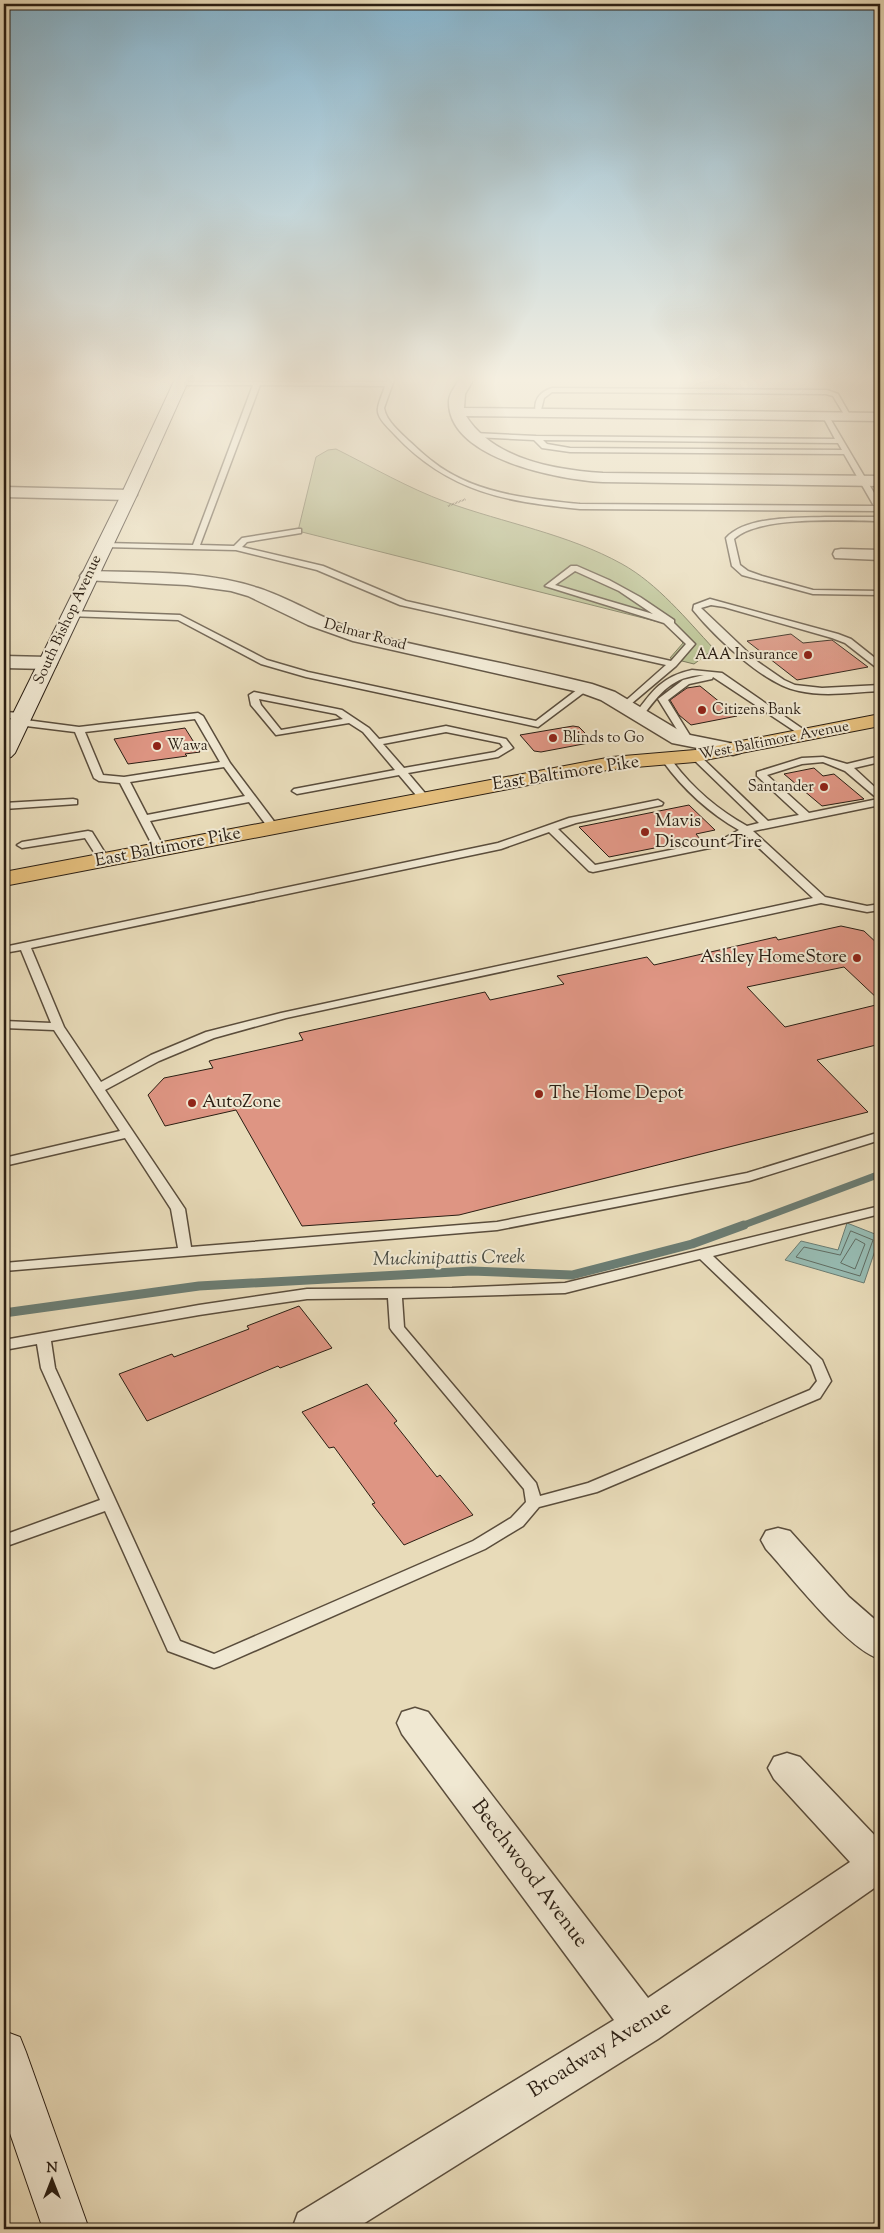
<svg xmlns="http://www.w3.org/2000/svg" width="884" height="2233" font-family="'Sorts Mill Goudy',serif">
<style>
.green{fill:#b6c08f;stroke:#706f51}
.water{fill:#97bbb2;stroke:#6b7c72}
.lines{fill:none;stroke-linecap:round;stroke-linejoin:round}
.shore{stroke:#606c62;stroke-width:1}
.stream-far1{stroke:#6b7c72;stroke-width:7}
.stream{stroke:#6b7c72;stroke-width:9}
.building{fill:#de9583;stroke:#2a1e13}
.lane-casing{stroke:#5a4d3c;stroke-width:3}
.street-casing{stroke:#5a4d3c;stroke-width:3}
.secondary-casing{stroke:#2a1e13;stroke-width:2}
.primary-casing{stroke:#2a1e13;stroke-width:2}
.path{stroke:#2a1e13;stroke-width:2;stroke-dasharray:0.5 1;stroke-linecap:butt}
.lane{fill:#f0e8d2;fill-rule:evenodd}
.street{fill:#f0e8d2;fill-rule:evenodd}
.secondary{fill:#f0e8d2;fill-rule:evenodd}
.primary{fill:#e4be7c;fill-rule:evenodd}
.poi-dot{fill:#8f2418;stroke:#f0e8d2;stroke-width:2}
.labels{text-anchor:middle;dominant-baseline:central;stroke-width:4;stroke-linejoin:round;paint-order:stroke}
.far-street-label{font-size:15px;fill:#2a1e13;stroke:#f0e8d2}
.far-poi-label{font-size:15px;fill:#2a1e13;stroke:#f0e8d2;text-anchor:start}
.street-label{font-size:18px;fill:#2a1e13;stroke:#f0e8d2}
.poi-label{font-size:18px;fill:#2a1e13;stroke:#f0e8d2;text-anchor:start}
.water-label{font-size:19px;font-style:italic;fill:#4b4d43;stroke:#f0e8d2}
.near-street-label{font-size:21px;fill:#2a1e13;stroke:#f0e8d2}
</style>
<rect width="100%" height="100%" fill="#e8dbb9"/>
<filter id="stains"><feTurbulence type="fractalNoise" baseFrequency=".004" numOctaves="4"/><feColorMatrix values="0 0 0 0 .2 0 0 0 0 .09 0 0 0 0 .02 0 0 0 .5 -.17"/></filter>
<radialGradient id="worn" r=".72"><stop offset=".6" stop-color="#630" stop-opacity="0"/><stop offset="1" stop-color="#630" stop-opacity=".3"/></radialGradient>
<path class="green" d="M336 449C372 467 408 488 446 502 504 523 568 534 622 564 658 584 686 619 714 649L694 664 670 658 683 643 667 624 298 531 316 457 328 450Z"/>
<path class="water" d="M847 1223 880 1236 864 1283 785 1260 801 1241 838 1250Z"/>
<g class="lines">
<g class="shore">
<path d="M851 1231 873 1240 860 1276 796 1257 804 1247 840 1255Z"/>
<path d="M856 1239 865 1244 855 1269 841 1263Z"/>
</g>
<path class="stream-far1" d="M741 1226 880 1174"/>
<path class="stream" d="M4 1313 199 1286 472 1271 572 1275 692 1244 744 1225"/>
</g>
<g class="building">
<path d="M791 634 803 643 832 640 868 667 797 680 747 641Z"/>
<path d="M700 686 737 716 691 725 679 715 670 700 687 688Z"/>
<path d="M573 726 579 727 594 742 541 752 534 751 520 735Z"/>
<path d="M185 728 200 752 185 754 187 756 128 764 114 739Z"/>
<path d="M814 768 823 776 834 774 864 799 822 806 784 774Z"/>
<path d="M689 805 715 830 696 834 700 839 609 857 579 827Z"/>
<path d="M841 926 864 931 880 946V1001L844 967 747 987 785 1027 880 1004V1044L817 1060 868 1112 459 1215 302 1226 236 1110 165 1126 148 1095 164 1078 213 1068 209 1061 303 1040 299 1033 485 992 490 1000 564 984 557 976 647 957 654 965 776 937 778 940Z"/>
<path d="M299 1306 332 1348 280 1368 278 1366 147 1421 119 1374 172 1354 174 1357 249 1329 247 1326Z"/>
<path d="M367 1384 397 1421 394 1423 437 1477 440 1475 473 1515 404 1545 372 1504 375 1503 334 1447 329 1448 302 1412Z"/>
</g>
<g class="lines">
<defs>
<g id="lane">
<path d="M389 377H395L384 408C386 421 400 432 409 441 417 448 424 455 432 461 473 494 530 499 580 504L874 506 844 454 570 452 542 448 534 440 474 437 470 435 474 433 536 436 835 439 822 415 825 413 828 415 880 503V511L580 509C507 502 449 492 396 436 390 429 376 418 378 408 379 401 383 393 385 386L260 385 200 545 234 546 242 538 298 529H301V533L247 542 242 547 323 566 406 601 671 661 686 644 664 623 545 586 571 566H577L609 580 640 597 674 620V623L695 644 676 666 625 709 622 708V704L666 665 400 605 317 570 236 550 104 547 100 545 104 543 193 545 253 385H180L178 384V382H387ZM543 440 838 443 842 450 570 448 547 444ZM575 571 619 591 653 614 555 585Z"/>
<path d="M552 388 827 390 838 394 850 415 845 416 833 396 826 394 552 392 544 398 540 414H536C533 401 539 392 552 388Z"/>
<path d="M825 517H880V521C845 521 760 515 734 539L740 565 748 571 762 576 813 590 880 591V595L813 594 742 575 732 566 726 538C746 516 796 518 825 517Z"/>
<path d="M710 599 838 634 851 639 880 662V669L877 668 845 643 832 638 724 607 711 605 701 608 758 662 784 680 795 685 822 688 880 685V691C854 692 825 697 799 691 765 685 715 637 693 610L694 605Z"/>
<path d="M71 611 180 615 267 660 308 672 536 721 582 686 590 688 538 727 306 677 261 664 178 620 68 616V612Z"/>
<path d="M692 670 722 673 810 734 805 737 802 736 713 677 712 679 689 684 668 700 694 742 689 745 686 744 658 699 683 680 704 675C672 676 660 693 642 717H636V713C652 691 663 676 692 670Z"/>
<path d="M254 692 342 710 369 728 379 739 446 726 506 739 513 748 498 757 408 773 430 799 425 802 421 801 399 775 297 794 292 791 294 789 395 770 363 732 349 723 276 735 251 705 249 695ZM259 699 336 714 343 719 281 730 261 705ZM446 732 500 743 503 747 495 752 404 768 383 744Z"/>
<path d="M4 712 22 713 27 716 22 719 4 718Z"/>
<path d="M198 713 203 716 230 763 279 828 278 830H270L249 802 150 821 165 850 160 853 156 852 120 783 99 781 94 778 75 732 18 725 13 722 18 719 79 727ZM195 719 220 762 124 777 103 775 85 732ZM224 767 245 796 147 815 130 782Z"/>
<path d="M695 753 698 754 768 821 799 815 757 776V772L802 758 823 757 847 764 880 756V762L854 768 880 792V805L753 831 825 897 867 906 880 904V910L867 912 821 903 286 1018 214 1038 159 1061 105 1090 185 1209 191 1247 497 1222 747 1173 880 1132V1140L749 1181 497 1230 4 1271V1263L178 1248 171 1209 125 1138 4 1166V1158L120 1131 54 1030 4 1028V1021L51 1023 21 950 4 953V947L498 843 569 818 658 800 663 803 662 805 576 823 558 829 595 865 721 840 739 830C709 813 682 788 662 760L667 757 670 758C690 786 718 810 747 826L759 823 692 758V754ZM823 762 845 771 878 799 809 813 767 775 802 764ZM549 832 589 871 593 872 724 845 745 835 813 898 281 1013 206 1032 151 1055 101 1082 64 1027 31 948 501 849Z"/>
<path d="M73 799 77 800V804L4 809V803Z"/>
<path d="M88 831 92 832 110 861 109 863H101L85 838 22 848 17 845 22 842Z"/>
<path d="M880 1206V1214L713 1256 822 1360 831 1381 820 1398 597 1492 539 1507 523 1526 485 1549 220 1666 214 1668 168 1651 105 1511 4 1547V1535L100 1500 41 1368 37 1344 4 1350V1340L199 1305 307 1289 452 1288 565 1283ZM700 1259 811 1365 817 1381 810 1390 588 1483 540 1496 536 1483 404 1327 402 1298 565 1293ZM388 1298 390 1328 392 1331 524 1489 526 1502 511 1518 473 1541 214 1654 180 1641 55 1368 51 1341 199 1315 307 1299Z"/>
</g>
<g id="street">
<path d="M461 377H475L465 394 464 408 880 413V421L466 416C494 460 556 470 603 473L880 476V486L603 482C561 480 447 459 449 401 449 393 457 384 461 377Z"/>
<path d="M4 487 129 490 137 495 129 500 4 497Z"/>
<path d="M841 549 880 550V560L835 558 833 554 835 550Z"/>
<path d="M89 571C145 573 204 570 258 588 295 600 328 623 366 633 441 652 517 665 592 684L615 692 685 734 740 745 743 749 740 753 733 755 672 743 601 700 579 692 353 641 308 625 248 596 231 591 187 585 83 580 80 576 83 572Z"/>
<path d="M4 656 48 657 55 659 57 663 55 667 48 669 4 668Z"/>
<path d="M778 1528 790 1531 849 1597 880 1624V1659C848 1650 791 1576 766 1549L761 1540 766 1531Z"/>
<path d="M415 1708 428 1712 648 1998 850 1862 774 1779 768 1768 774 1757 787 1753 800 1757 880 1841V1884L658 2039 355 2229H292L298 2213 614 2020 402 1734 397 1723 402 1712Z"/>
</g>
<g id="secondary">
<path d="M176 377H190L137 495 15 753 11 757 4 759V732L121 495Z"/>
<path d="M4 2031 20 2037 26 2052 89 2229H43L4 2116Z"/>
</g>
<path id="primary" d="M880 714V726L695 762 612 769 4 886V872L612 757 695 750Z"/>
</defs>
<use href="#lane" class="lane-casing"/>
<use href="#street" class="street-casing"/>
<use href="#secondary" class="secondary-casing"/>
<use href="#primary" class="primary-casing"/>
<path class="path" d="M448 506 466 499"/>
<use href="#lane" class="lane"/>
<use href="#street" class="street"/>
<use href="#secondary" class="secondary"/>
<use href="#primary" class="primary"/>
</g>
<linearGradient id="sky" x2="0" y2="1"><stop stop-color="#87b7d2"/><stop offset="0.55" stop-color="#f5efe0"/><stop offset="1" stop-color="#f5efe0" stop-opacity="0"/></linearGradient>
<rect width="884" height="690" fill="url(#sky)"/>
<g class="poi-dot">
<circle cx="808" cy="655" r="5"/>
<circle cx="702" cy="710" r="5"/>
<circle cx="553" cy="738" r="5"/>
<circle cx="157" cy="746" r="5"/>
<circle cx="824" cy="787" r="5"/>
<circle cx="645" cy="832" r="5"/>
<circle cx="857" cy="958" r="5"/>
<circle cx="539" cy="1094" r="5"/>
<circle cx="192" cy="1103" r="5"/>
</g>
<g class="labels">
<g class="far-street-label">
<text transform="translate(68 620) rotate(-65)">South Bishop Avenue</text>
<text transform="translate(365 635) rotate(15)">Delmar Road</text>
<text transform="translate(774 741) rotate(-11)">West Baltimore Avenue</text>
</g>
<g class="far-poi-label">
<text x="798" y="655" text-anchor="end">AAA Insurance</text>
<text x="712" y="710">Citizens Bank</text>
<text x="563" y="738">Blinds to Go</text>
<text x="167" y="746">Wawa</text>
<text x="814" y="787" text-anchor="end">Santander</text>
</g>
<g class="street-label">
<text transform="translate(566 774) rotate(-9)">East Baltimore Pike</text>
<text transform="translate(168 848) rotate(-11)">East Baltimore Pike</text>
</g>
<g class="poi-label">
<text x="655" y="822">Mavis<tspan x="655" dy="21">Discount Tire</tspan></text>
<text x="847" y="958" text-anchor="end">Ashley HomeStore</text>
<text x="549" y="1094">The Home Depot</text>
<text x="202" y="1103">AutoZone</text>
</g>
<g class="water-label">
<text transform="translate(449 1259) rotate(-1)">Muckinipattis Creek</text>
</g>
<g class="near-street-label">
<text transform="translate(529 1874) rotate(53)">Beechwood Avenue</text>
<text transform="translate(600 2050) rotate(-32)">Broadway Avenue</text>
</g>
</g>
<rect width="884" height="2233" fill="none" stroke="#e8dbb9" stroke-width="20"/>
<rect x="5" y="5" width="874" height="2223" fill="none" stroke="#2a1e13" stroke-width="2.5"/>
<rect x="10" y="10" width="864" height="2213" fill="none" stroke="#2a1e13"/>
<g transform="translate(52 2180)" stroke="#f0e8d2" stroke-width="4" paint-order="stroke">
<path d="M0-4L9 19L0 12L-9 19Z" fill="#2a1e13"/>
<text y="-8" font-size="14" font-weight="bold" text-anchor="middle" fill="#2a1e13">N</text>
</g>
<rect width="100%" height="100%" filter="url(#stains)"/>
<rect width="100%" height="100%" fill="url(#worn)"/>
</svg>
